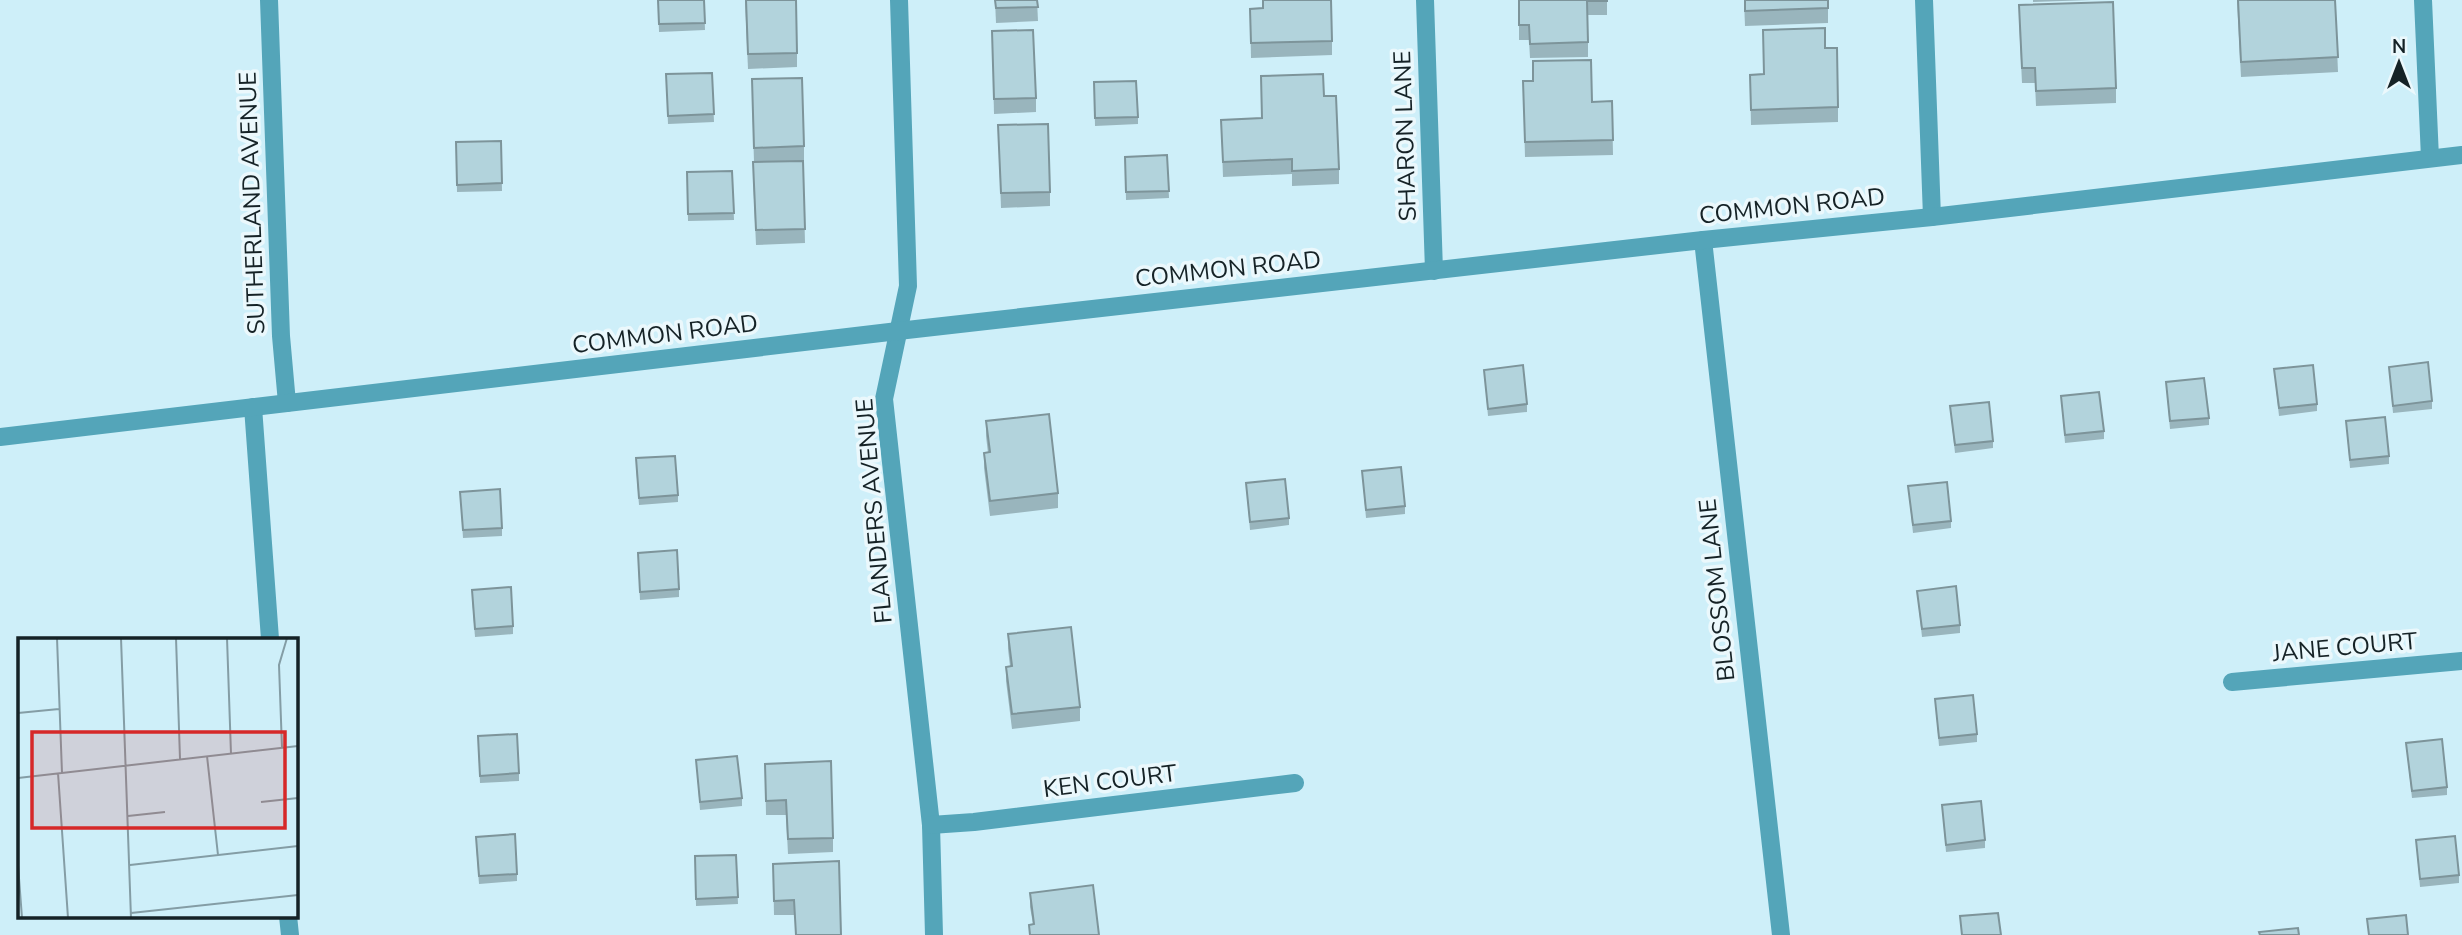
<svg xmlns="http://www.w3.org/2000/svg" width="2462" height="935" font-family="'Nunito Sans',sans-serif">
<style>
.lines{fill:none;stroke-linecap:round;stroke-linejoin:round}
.minor{stroke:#54a5b9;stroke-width:18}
.tertiary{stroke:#54a5b9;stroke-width:18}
.wall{fill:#99b5bd}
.building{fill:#b2d3dc;stroke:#7d949a;stroke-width:2}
.labels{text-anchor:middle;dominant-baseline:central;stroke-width:7;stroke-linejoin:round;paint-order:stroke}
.street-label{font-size:24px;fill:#152226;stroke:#ebf8fc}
.inset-road{fill:none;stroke:#849da5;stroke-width:2}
.view{fill:#d62828;fill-opacity:0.15;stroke:#d62828;stroke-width:3.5}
.inset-edge{fill:none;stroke:#152226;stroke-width:3.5}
</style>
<rect width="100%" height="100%" fill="#ceeff9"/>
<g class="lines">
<g class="minor">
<path d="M269 0 281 336 287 403"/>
<path d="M899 0 908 286 884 399 931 825 934 935"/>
<path d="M1425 0 1434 271"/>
<path d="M1924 0 1932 217"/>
<path d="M2423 0 2430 158"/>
<path d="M1703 240 1781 935"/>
<path d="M253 407 270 639"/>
<path d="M2232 682 2462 661"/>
<path d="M931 825 974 822 1295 783"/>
<path d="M288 916 290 935"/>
</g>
<path class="tertiary" d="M0 437 898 331 1703 240 1932 217 2462 155"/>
</g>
<g class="wall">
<path d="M658 0H704L705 30 659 32Z"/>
<path d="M745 0 797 53V67L748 69Z"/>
<path d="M995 0H1037L1038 21 996 23Z"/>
<path d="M1519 0H1607V15H1588V57L1530 58 1529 40H1519Z"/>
<path d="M1744 0H1828V23L1745 26Z"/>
<path d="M2033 0H2091L2033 2Z"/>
<path d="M2237 0H2335L2338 72 2241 77Z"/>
<path d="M1250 9 1332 41V55L1251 58Z"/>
<path d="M2019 20 2116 88V103L2036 106 2035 83H2022Z"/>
<path d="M992 31 1036 98V112L994 114Z"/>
<path d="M1825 48 1838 107V122L1751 125 1750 75H1764Z"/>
<path d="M712 73 714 122 668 124 666 74Z"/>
<path d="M1523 81 1592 102 1612 101 1613 155 1525 157Z"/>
<path d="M1094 82 1138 117V124L1095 126Z"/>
<path d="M752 94 804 146V161H803L805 243 756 245 753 177V162H754Z"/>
<path d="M1324 96 1339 169V184L1292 186V174L1223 177 1221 120 1261 118Z"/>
<path d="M998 125 1050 192V206L1001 208Z"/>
<path d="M501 141 502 191 457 192 456 142Z"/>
<path d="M1167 155 1169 198 1126 200 1125 157Z"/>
<path d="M732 171 734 220 688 221 687 172Z"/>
<path d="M2389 367 2432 401V409L2393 413Z"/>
<path d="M2274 369 2317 404V411L2279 416Z"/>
<path d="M1484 370 1527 404V412L1488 416Z"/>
<path d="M2166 382 2209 418V425L2170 429Z"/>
<path d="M2061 396 2104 431V439L2065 443Z"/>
<path d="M1950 406 1993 441V448L1955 453Z"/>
<path d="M986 421 1058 493V508L990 516 984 468V453H988L986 436Z"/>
<path d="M2346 421 2389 456V464L2350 468Z"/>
<path d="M636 466 678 495V502L639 505Z"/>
<path d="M1362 471 1405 506V514L1366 518Z"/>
<path d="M1246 483 1289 518V525L1250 530Z"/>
<path d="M1908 486 1951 521V528L1913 533Z"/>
<path d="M460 492 502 528V536L463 538Z"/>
<path d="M638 561 679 589V597L640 600Z"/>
<path d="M1917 591 1960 625V633L1922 637Z"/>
<path d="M472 598 513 626V634L475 637Z"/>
<path d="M1008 634 1080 707V721L1012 729 1006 681V667L1010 666 1008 649Z"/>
<path d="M1935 699 1977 734V742L1939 746Z"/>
<path d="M2406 743 2447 787V795L2412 798Z"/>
<path d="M478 744 519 773V781L480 783Z"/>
<path d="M696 760 742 798V806L700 810Z"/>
<path d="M765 764 833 838V852L788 854 786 815H766Z"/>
<path d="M1942 805 1985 840V848L1946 852Z"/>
<path d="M2416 840 2459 875V883L2420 887Z"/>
<path d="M476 844 517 874V881L479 884Z"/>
<path d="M736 855 738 904 696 906 695 856Z"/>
<path d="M839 861 794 915H774L773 864Z"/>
<path d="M1030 893 1099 935H1029V925L1033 924 1030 907Z"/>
</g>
<g class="building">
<path d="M658 0H704L705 23 659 24Z"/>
<path d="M746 0H796L797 53 748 54Z"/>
<path d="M995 0H1037L1038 7 996 8Z"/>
<path d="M1263 0H1331L1332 41 1251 43 1250 9 1263 8Z"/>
<path d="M1519 0H1607V1H1587L1588 42 1530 44 1529 25H1519Z"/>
<path d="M1745 0H1828V8L1745 11Z"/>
<path d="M2238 0H2335L2338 57 2241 62Z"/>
<path d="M2113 2 2116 88 2036 91 2035 68H2022L2019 5Z"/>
<path d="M1825 28V48H1837L1838 107 1751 110 1750 75 1764 74 1763 30Z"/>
<path d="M1033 30 1036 98 994 99 992 31Z"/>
<path d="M1591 60 1592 102 1612 101 1613 140 1525 142 1523 81H1533V61Z"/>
<path d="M712 73 714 114 668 116 666 74Z"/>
<path d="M1323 74 1324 96H1336L1339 169 1292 171V159L1223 162 1221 120 1262 118 1261 76Z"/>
<path d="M802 78 804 146 754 148 752 79Z"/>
<path d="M1136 81 1138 117 1095 118 1094 82Z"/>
<path d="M1048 124 1050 192 1001 193 998 125Z"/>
<path d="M501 141 502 183 457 185 456 142Z"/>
<path d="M1167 155 1169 191 1126 192 1125 157Z"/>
<path d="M803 161 805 229 756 230 753 162Z"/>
<path d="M732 171 734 213 688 214 687 172Z"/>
<path d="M2428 362 2432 401 2393 406 2389 367Z"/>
<path d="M1523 365 1527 404 1488 409 1484 370Z"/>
<path d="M2313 365 2317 404 2279 408 2274 369Z"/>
<path d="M2204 378 2209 418 2170 421 2166 382Z"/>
<path d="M2099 392 2104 431 2065 435 2061 396Z"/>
<path d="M1989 402 1993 441 1955 445 1950 406Z"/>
<path d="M1049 414 1058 493 990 501 984 453 990 452 986 421Z"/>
<path d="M2385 417 2389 456 2350 460 2346 421Z"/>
<path d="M675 456 678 495 639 498 636 458Z"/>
<path d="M1401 467 1405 506 1366 510 1362 471Z"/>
<path d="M1285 479 1289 518 1250 522 1246 483Z"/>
<path d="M1947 482 1951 521 1913 525 1908 486Z"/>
<path d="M500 489 502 528 463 530 460 492Z"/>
<path d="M677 550 679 589 640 592 638 553Z"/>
<path d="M1956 586 1960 625 1922 629 1917 591Z"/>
<path d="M511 587 513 626 475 629 472 590Z"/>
<path d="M1071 627 1080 707 1012 714 1006 667 1012 666 1008 634Z"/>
<path d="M1973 695 1977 734 1939 738 1935 699Z"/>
<path d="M517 734 519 773 480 776 478 736Z"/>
<path d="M2442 739 2447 787 2412 791 2406 743Z"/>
<path d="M737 756 742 798 700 802 696 760Z"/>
<path d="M831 761 833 838 788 839 786 800 766 801 765 764Z"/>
<path d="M1981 801 1985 840 1946 845 1942 805Z"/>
<path d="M515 834 517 874 479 876 476 837Z"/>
<path d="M2455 836 2459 875 2420 879 2416 840Z"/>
<path d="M736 855 738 897 696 899 695 856Z"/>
<path d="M839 861 841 935H796L794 900 774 901 773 864Z"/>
<path d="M1093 885 1099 935H1030L1029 925 1034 924 1030 893Z"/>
<path d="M1998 913 2001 935H1962L1960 916Z"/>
<path d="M2406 915 2408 935H2369L2367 919Z"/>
<path d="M2298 928 2299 935H2260L2259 932Z"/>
</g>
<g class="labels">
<g class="street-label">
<text transform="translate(1405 136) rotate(-92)">SHARON LANE</text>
<text transform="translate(252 203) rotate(-92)">SUTHERLAND AVENUE</text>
<text transform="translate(1792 206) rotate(-6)">COMMON ROAD</text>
<text transform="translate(1228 269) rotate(-6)">COMMON ROAD</text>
<text transform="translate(665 334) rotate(-7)">COMMON ROAD</text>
<text transform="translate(874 511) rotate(-95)">FLANDERS AVENUE</text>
<text transform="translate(1717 590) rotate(-96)">BLOSSOM LANE</text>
<text transform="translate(2345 647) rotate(-5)">JANE COURT</text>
<text transform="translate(1110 781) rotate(-7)">KEN COURT</text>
</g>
</g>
<g transform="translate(18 638)">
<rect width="280" height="280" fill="#ceeff9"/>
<path class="inset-road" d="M39 0 44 135M103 0 113 280M158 0 162 121M209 0 213 116M0 75 41 71M264 110 261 27 269 0M189 118 200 217M40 135 50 280M0 140 280 108M243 164 280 160M110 178 147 174M0 227 4 280M112 227 280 208M113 275 280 257"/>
<path class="view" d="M14 94H267V190H14Z"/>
<rect width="280" height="280" class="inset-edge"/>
</g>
<g transform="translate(2399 63)" stroke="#ebf8fc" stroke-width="5" paint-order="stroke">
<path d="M0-5L12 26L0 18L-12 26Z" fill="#152226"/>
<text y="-10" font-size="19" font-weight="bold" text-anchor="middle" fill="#152226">N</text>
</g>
</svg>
